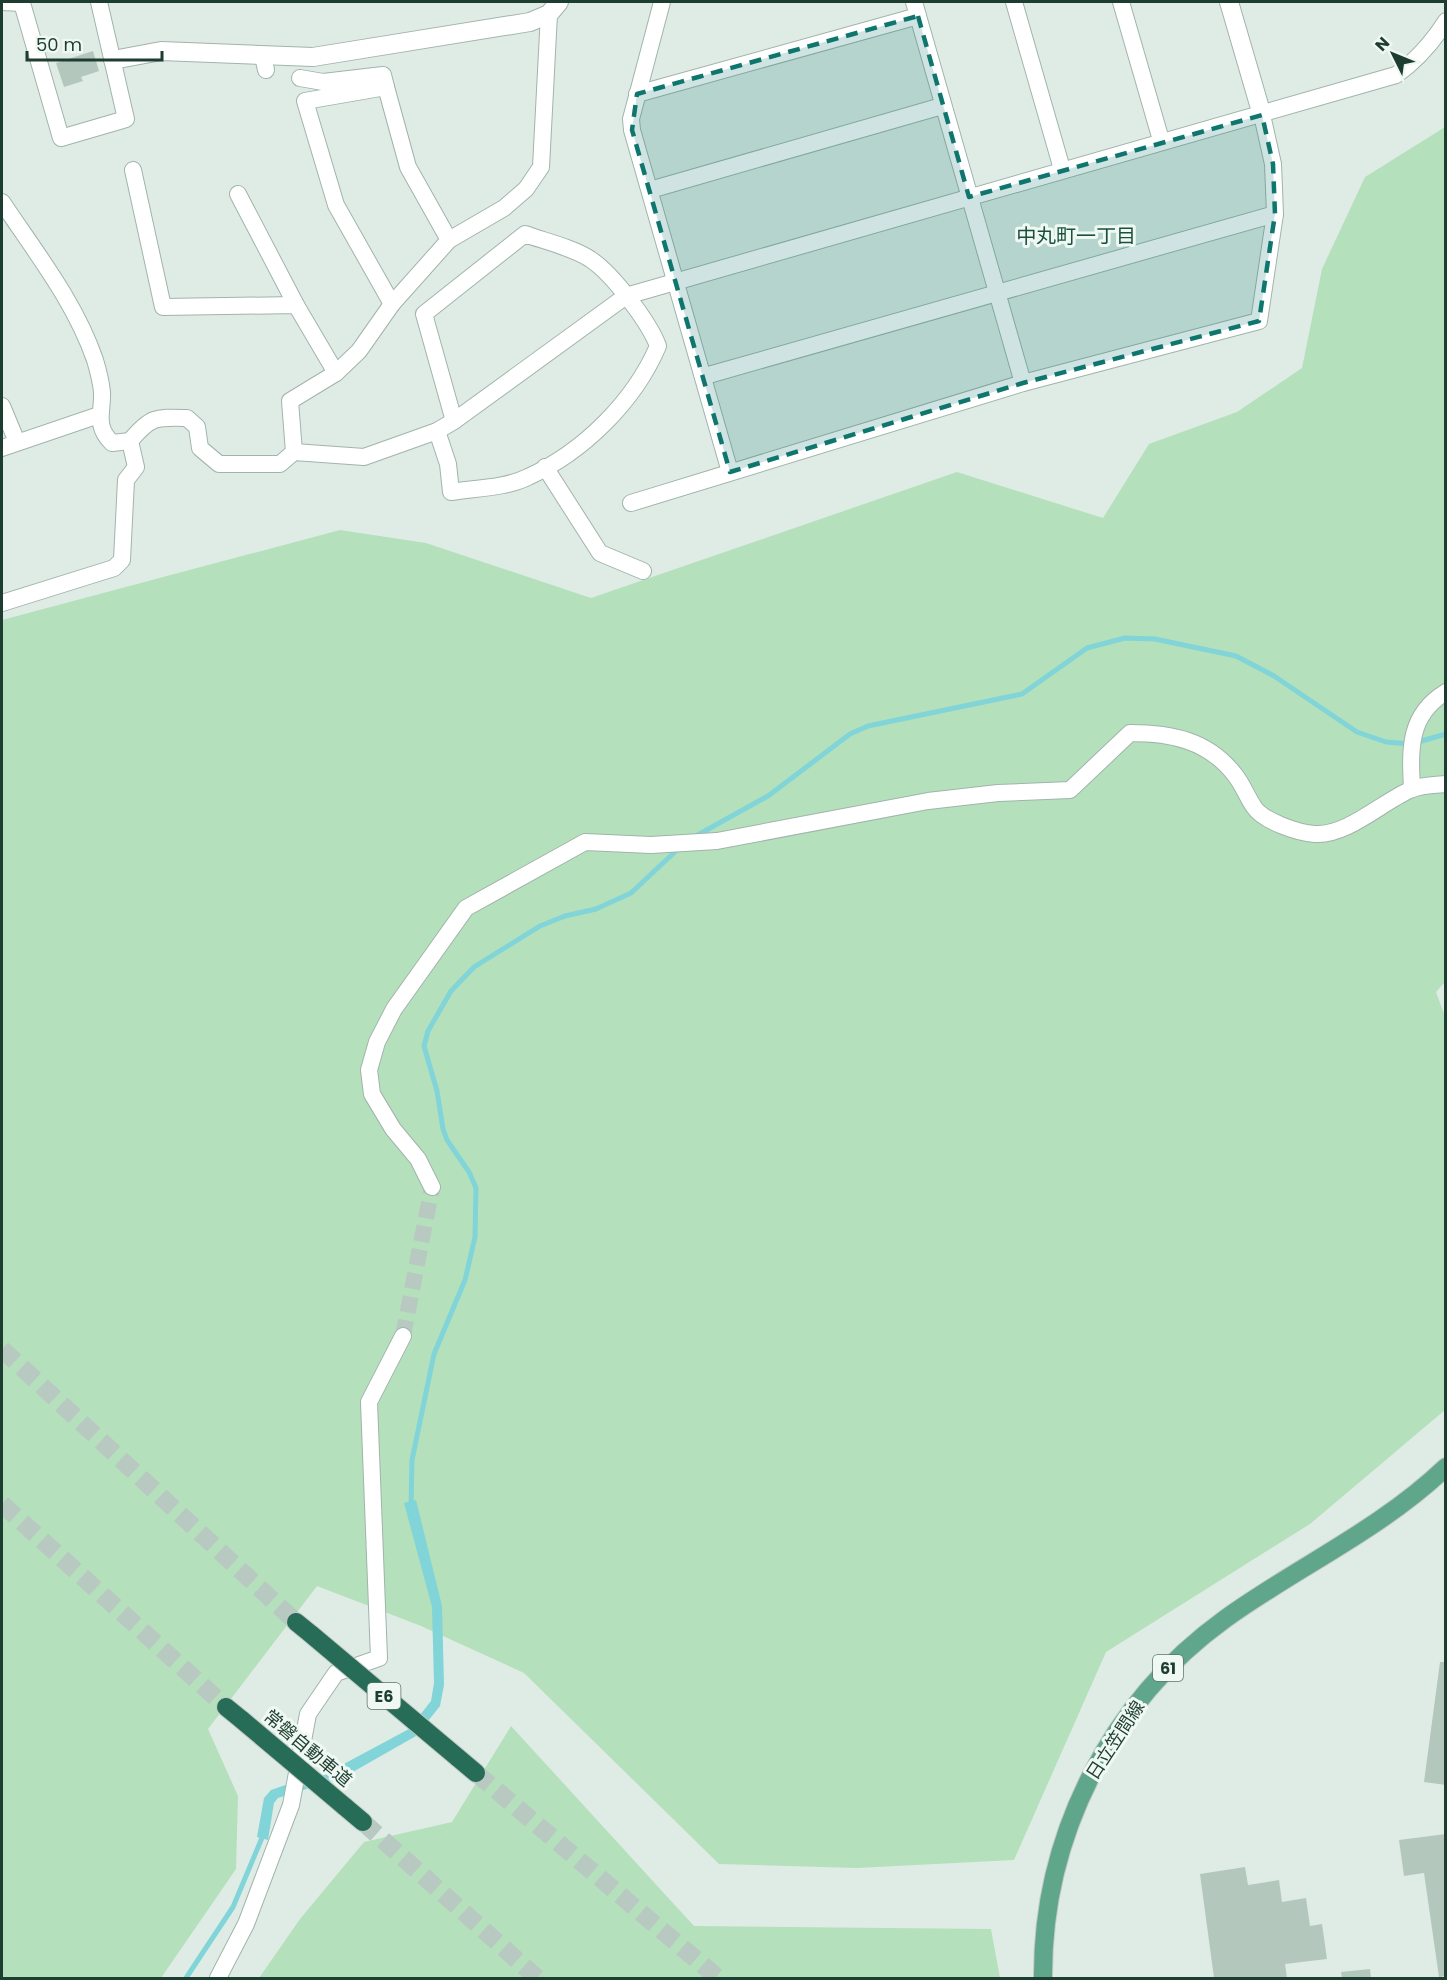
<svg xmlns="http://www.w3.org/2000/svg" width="1447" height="1980" font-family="Poppins,'Noto Sans JP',sans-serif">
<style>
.green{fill:#b5e0bc}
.water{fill:#81d4d7}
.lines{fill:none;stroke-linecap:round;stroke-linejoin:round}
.stream{stroke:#81d4d7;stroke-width:5}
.building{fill:#b4c7bd}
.minor-tunnel{stroke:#b8c9c1;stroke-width:16;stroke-dasharray:16 8;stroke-linecap:butt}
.motorway-tunnel{stroke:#b8c9c1;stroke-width:18;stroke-dasharray:18 9;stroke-linecap:butt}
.minor-casing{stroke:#a1b4ab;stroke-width:18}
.tertiary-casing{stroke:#a1b4ab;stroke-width:20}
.primary-casing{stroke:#c0c9c5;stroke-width:20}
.motorway-casing{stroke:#c0c9c5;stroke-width:20}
.minor{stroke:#fff;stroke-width:16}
.tertiary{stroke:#fff;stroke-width:18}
.primary{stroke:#5fa68b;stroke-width:18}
.motorway{stroke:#276c56;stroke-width:18}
.motorway-bridge-casing{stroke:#c0c9c5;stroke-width:20;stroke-linecap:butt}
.motorway-bridge{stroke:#276c56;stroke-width:18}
.marked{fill:#0f766e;fill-opacity:0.2;stroke:#0f766e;stroke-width:4.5;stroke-dasharray:12 8;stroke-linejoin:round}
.labels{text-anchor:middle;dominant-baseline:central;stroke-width:6;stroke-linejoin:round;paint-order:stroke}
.shield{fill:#f0f8f3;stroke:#5d756b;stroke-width:1.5}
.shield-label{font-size:16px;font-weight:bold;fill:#1e3d31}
.street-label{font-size:18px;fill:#1e3d31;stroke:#f0f8f3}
.neighbourhood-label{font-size:20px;fill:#18513d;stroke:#f0f8f3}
</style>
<rect width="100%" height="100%" fill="#dfece5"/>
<g class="green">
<path d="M1445 127 1446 981 1436 992 1446 1019 1445 1410 1310 1524 1106 1652 1014 1860 857 1868 719 1864 524 1673 421 1626 317 1586 208 1729 238 1796 236 1869 161 1978H2V620L340 530 426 543 591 598 957 472 1103 518 1149 444 1237 412 1302 368 1322 269 1365 177Z"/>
<path d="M511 1726 694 1926 991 1929 1000 1978H259L300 1919 364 1842 452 1822Z"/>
</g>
<path class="water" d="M416 1500 442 1606 444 1685 440 1706 416 1736 344 1777 278 1798 274 1803 268 1840 257 1837 264 1798 271 1790 340 1766 409 1729 431 1701 434 1683 432 1607 404 1503Z"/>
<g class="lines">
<g class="stream">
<path d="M694 837 768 796 850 734 868 726 1022 694 1087 648 1125 638 1155 639 1236 656 1274 676 1357 732 1386 742 1411 744 1446 734"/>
<path d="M411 1508 412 1460 434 1354 465 1280 475 1237 476 1188 469 1172 447 1140 443 1129 437 1091 424 1046 428 1031 451 991 474 967 540 926 565 916 596 909 631 893 679 848"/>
<path d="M186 1978 233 1907 264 1833"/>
</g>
</g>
<g class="building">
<path d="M93 51 99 71 81 77 83 81 64 87 56 63Z"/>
<path d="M1440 1662H1446V1785L1424 1782Z"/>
<path d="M1446 1834V1976L1439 1977 1424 1873 1404 1876 1399 1840Z"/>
<path d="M1245 1867 1248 1885 1279 1880 1282 1902 1306 1898 1310 1926 1322 1924 1327 1959 1285 1964 1287 1978H1214L1200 1874Z"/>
<path d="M1370 1969 1371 1978H1342L1341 1972Z"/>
</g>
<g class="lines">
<path class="minor-tunnel" d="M403 1336 432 1187"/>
<g class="motorway-tunnel">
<path d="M2 1349 296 1622"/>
<path d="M2 1504 226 1707"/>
<path d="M476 1773 718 1978"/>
<path d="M363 1822 537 1978"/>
</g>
<defs>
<g id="minor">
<path d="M2 2 22 3 61 138 126 119 99 2"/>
<path d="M662 2 631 119 632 130 730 472"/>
<path d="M914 2 1023 383"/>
<path d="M1014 2 1062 169"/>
<path d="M1121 2 1161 140"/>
<path d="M263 56 266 70"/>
<path d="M300 78 323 82 383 75 386 87"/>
<path d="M637 94 918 16"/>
<path d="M133 170 163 307 296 305 336 373 359 351 392 304 449 240 504 208 526 189 541 167 549 14"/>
<path d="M650 190 942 106"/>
<path d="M238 194 296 305"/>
<path d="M2 202C36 253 75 302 95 360 98 370 101 382 102 392 103 413 94 425 112 443L130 441C151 416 156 417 187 418L197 427 200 448 219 464H280L294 452 364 457 437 431 454 421 626 296 1396 75C1417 60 1432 43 1446 21"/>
<path d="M392 304 336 205 305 101 386 87 408 167 449 240"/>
<path d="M705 376 1275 214"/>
<path d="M2 406 17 442"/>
<path d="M437 431 448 464 451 492C475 488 506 488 528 477 583 452 634 402 658 346 649 322 612 273 590 259 574 248 544 241 525 234L424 314 454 421"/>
<path d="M2 448 99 415"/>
<path d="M294 452 290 401 336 373"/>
<path d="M545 467 600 553 643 571"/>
<path d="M631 503 1023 383 1259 321 1275 214 1273 164 1262 115"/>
<path d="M2 603 114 568 122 560 126 480 136 467 130 441"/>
<path d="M1412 789C1410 750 1408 715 1446 692"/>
<path d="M432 1187 418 1159 393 1129 372 1094 369 1070 377 1042 394 1009 466 908 585 842 651 845 717 841 928 801 998 793 1070 790 1130 733C1171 733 1208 740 1235 775 1243 785 1247 797 1254 807 1263 821 1298 833 1315 834 1347 836 1382 802 1410 790 1420 785 1434 785 1446 784"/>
<path d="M218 1978 246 1924 291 1805 308 1714 336 1673 379 1658 369 1402 403 1336"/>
</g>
<g id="tertiary">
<path d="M1229 2 1262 115"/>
<path d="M113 60 161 51 313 57 530 22 549 14 559 2"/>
</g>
<path id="primary" d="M1043 1978C1042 1837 1110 1702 1225 1619 1297 1567 1380 1530 1446 1467"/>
<g id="motorway">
<path d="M296 1622 312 1635"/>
<path d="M226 1707 242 1720"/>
<path d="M457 1757 476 1773"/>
<path d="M344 1806 363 1822"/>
</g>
</defs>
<use href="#minor" class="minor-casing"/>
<use href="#tertiary" class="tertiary-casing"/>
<use href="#primary" class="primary-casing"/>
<use href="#motorway" class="motorway-casing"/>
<use href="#minor" class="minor"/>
<use href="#tertiary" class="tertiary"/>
<use href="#primary" class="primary"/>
<use href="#motorway" class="motorway"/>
<defs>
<g id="motorway-bridge">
<path d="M312 1635 457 1757"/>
<path d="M242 1720 344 1806"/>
</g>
</defs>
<use href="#motorway-bridge" class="motorway-bridge-casing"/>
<use href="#motorway-bridge" class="motorway-bridge"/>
</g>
<path class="marked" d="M918 16 969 197 1262 115 1273 164 1275 214 1259 321 1023 383 730 472 632 130 637 94Z"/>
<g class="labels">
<g class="shield">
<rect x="1153" y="1655" width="30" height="26" rx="4.5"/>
<rect x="367.5" y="1683" width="33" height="26" rx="4.5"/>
</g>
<g class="shield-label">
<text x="1168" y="1668">61</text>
<text x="384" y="1696">E6</text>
</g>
<g class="street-label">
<text transform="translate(1115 1740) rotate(-57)">日立笠間線</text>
<text transform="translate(308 1748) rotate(40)">常磐自動車道</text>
</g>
<g class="neighbourhood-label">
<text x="1076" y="236">中丸町一丁目</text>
</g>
</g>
<rect width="1447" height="1980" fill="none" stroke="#1e3d31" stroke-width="6"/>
<g transform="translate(1393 54) rotate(313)" stroke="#f0f8f3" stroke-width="4.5" paint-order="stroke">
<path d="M0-4.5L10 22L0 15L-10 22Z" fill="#1e3d31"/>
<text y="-9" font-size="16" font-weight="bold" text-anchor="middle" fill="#1e3d31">N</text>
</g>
<path d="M27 51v9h135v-9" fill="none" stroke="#1e3d31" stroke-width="3"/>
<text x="36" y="51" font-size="18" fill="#1e3d31" stroke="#f0f8f3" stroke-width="4.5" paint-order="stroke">50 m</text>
</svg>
